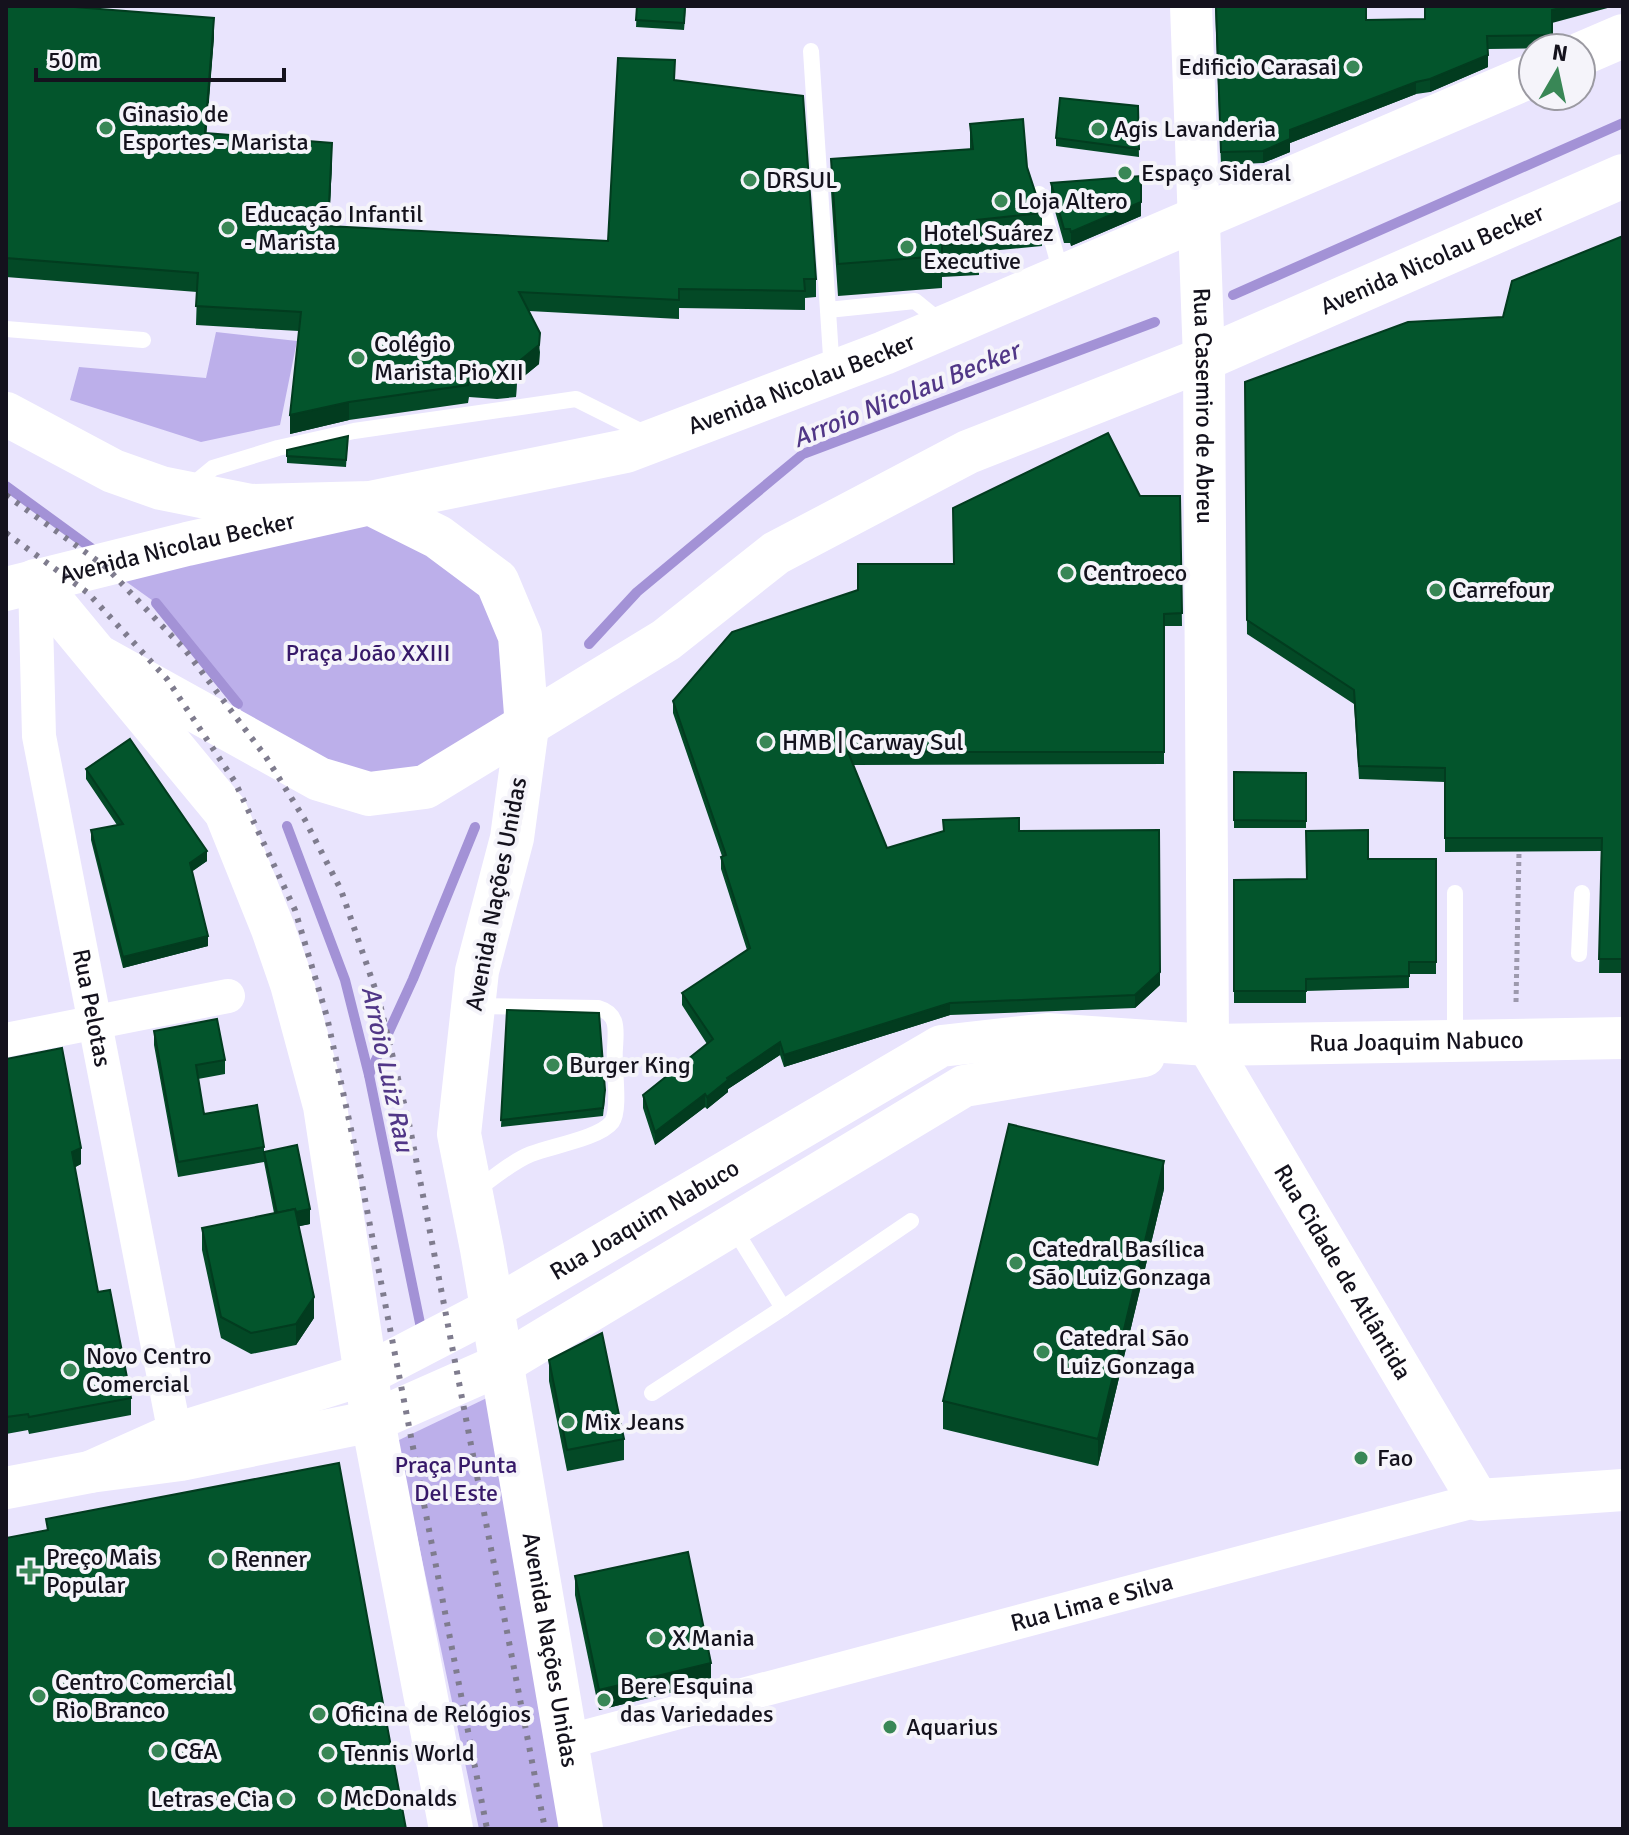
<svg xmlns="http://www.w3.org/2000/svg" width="1629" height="1835" font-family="Signika,sans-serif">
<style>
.green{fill:#bcafea}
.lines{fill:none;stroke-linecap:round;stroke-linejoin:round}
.stream{stroke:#a392d6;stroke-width:10}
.path{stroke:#9d99ad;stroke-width:5;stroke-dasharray:4 4;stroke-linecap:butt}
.service{stroke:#fff;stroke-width:16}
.minor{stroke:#fff;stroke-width:34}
.tertiary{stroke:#fff;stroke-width:42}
.secondary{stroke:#fff;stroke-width:44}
.primary{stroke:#fff;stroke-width:44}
.rail{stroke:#7f7c8e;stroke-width:6;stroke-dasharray:4 8;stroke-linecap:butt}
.wall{fill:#034926}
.shaded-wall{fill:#023c1f}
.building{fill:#03552c;stroke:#023c1f;stroke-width:2}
.poi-dot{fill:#398756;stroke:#f5f4fa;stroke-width:3}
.labels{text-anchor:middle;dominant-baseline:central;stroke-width:8;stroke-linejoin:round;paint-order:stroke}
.poi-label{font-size:24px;fill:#14121d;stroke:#f5f4fa;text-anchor:start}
.street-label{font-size:24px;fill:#14121d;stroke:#f5f4fa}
.park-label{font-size:24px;fill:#371969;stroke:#f5f4fa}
.water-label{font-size:26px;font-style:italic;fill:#513787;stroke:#f5f4fa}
</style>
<rect width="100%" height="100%" fill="#e9e4fd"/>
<g class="green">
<path d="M216 332 297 341 280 425 201 442 70 400 79 367 206 378Z"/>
<path d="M370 503 497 581 527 727 425 787 257 745 238 704 156 603 100 563Z"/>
<path d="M491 1396 565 1829H479L397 1441Z"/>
</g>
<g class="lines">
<g class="stream">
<path d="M1233 295 1623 123"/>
<path d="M6 486 98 553"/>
<path d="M156 603 238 704"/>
<path d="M589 644 637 592 803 454 1155 322"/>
<path d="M287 826 345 980 369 1075 421 1328"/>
<path d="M369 1075 413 979 475 827"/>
</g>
<path class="path" d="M1516 1002 1519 852"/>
<g class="service">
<path d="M811 51 832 372"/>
<path d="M1039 194 1062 276"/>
<path d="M828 310 915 301 942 323"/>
<path d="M6 329 143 340"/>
<path d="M190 487 213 468 278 448 354 431 576 399 648 435"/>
<path d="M1455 893V1040"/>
<path d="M1579 954 1582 893"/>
<path d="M474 1192C492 1179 511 1162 531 1154 551 1146 600 1138 612 1122 621 1109 613 1066 615 1048 616 1030 619 1014 598 1008L474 1006"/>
<path d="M733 1227 783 1308 911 1221"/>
<path d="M652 1393 783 1308"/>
</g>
<g class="minor">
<path id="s1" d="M35 581 39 736 175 1434"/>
<path d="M6 1040 228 996"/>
<path id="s2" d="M566 1742 1478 1500"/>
</g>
<g class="tertiary">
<path id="s3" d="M1191 6 1204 359 1208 1045"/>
<path id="s4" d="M1208 1045 1478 1500 1623 1490"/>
<path id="s5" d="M90 1472 175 1434 367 1374 492 1309 941 1046 1047 1034 1208 1045 1623 1038"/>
<path d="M6 1488 90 1472 181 1460 373 1421 502 1364 964 1086 1144 1056"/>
</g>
<g class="secondary">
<path d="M1581 54 1623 36"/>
<path id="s6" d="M6 414 113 471 161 488 251 506 370 503 626 451 884 353 1533 75"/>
<path id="s7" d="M101 658 319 779 369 794 425 787 666 640 776 553 968 452 1204 359 1623 176"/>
</g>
<g class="primary">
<path d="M35 581 226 812 273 929 292 984 325 1106 373 1421 451 1829"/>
<path id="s8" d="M6 589 187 544 370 503 438 537 497 581 520 636 527 727 512 838 477 971 459 1134 482 1249 581 1829"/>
</g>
<g class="rail">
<path d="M6 495 106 567 186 651 266 757 305 820 341 890 379 1000 410 1128 545 1829"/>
<path d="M6 533 88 593 167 679 235 782 295 910 327 1017 355 1148 487 1829"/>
</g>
</g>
<g class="wall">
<path d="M6 6 214 37 206 133 332 162 329 226 608 241 675 81 816 279V297L805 298V310L679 308V319L529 311 540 352 539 364 517 382 516 397 497 399 469 397 468 403 349 420 290 434 299 331 196 325 197 292 6 277Z"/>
<path d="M637 6H686L684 30 636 27Z"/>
<path d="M1215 6 1366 20 1552 23V48L1487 49 1488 67 1430 92 1416 94 1290 143V152L1263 163 1221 165Z"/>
<path d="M1138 106 1139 157 1056 146V138Z"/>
<path d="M970 124 1027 167 1042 213V246L979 252V275L942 277V288L838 296 831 191V159L970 149Z"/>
<path d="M1141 176V216L1071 246 1070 243H1064L1051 197V183Z"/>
<path d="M1623 236V973H1599L1601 851 1445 852V782L1359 779 1354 704 1247 634 1245 382 1503 317Z"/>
<path d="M348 436 346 467 287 463V450Z"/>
<path d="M1140 496H1180L1182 626H1164V764L853 765 887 848 1019 831 1160 985 1135 1008 950 1015 784 1067 780 1055 728 1089V1092L707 1109 705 1107 655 1145 643 1108V1095L707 1044 682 1005V993L747 950 721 869V857L722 856 673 713V701L953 564Z"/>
<path d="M86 769 207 861 192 871 208 946 123 968 91 840V830L117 825 86 779Z"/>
<path d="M1234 772 1306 773V828H1234Z"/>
<path d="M1368 859H1436V974H1409V988L1306 991V1003H1234V880L1307 879Z"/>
<path d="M507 1010 605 1098 603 1116 501 1127Z"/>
<path d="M154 1031 225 1060V1074L198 1079 204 1114 264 1147V1152L310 1224 299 1226 314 1318 296 1345 251 1354 221 1338 202 1250V1228L274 1213 264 1162 178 1177 154 1045Z"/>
<path d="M6 1059 81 1164 75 1167 98 1292 131 1398V1415L29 1434 28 1430 6 1434Z"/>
<path d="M1164 1189 1098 1466 943 1429V1401Z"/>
<path d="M549 1360 624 1439V1460L567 1471 549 1381Z"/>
<path d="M575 1576 711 1683 599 1710 575 1595Z"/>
</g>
<g class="shaded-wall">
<path d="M1568 6H1615L1552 23V48V10Z"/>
<path d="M214 18V37L205 152V133Z"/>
<path d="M1488 55V67L1430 92V79Z"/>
<path d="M1416 82V94L1290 143V152L1263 163V151L1290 130Z"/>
<path d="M332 143V162L328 245V226Z"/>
<path d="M1141 202V216L1071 246V232Z"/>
<path d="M540 333 539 364 517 382 516 397 517 363Z"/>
<path d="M349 402V420L290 434V415Z"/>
<path d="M207 851V861L190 873V863Z"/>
<path d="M208 936V946L123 968V957Z"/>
<path d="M1160 972V985L1135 1008V995Z"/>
<path d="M950 1003V1015L784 1067V1055Z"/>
<path d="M780 1042V1055L728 1089V1092L707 1109V1097L727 1078Z"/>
<path d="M705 1094V1107L655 1145V1132Z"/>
<path d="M81 1148V1164L72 1169V1152Z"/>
<path d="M1164 1161V1189L1098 1466V1439Z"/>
<path d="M310 1209V1224L277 1231V1216Z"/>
<path d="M314 1297V1318L296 1345V1324Z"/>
<path d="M711 1663V1683L599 1710V1690Z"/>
</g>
<g class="building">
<path d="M6 6H62L214 18 205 133 332 143 328 226 608 241 618 58 675 60 674 80 803 96 816 279H804L805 291 679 289V300L519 292 540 333 539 345 517 363 516 378 497 380 469 379 468 385 349 402 290 415 301 312 196 306 198 273 6 258 7 200H6Z"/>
<path d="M637 6H685L684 23 636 20Z"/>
<path d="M1216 6H1366V20L1425 19V6H1568L1552 10V35L1487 36 1488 55 1430 79 1416 82 1290 130V139L1263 151 1221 152Z"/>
<path d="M1060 98 1138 106 1139 149 1056 138Z"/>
<path d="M1023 119 1027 167 1042 213 977 220 979 243 942 245V256L838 264 831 159 973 149 970 124Z"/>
<path d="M1141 176V202L1071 232 1070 229H1064L1051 183Z"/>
<path d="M1623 236V959H1599L1602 838H1445V768L1359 766 1354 690 1247 620 1245 382 1408 322 1503 317 1512 281Z"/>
<path d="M1108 433 1140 496H1180L1182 613 1164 614V752H848L887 848 944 831 943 820 1019 818V831L1159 830 1160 972 1135 995 950 1003 784 1055 780 1042 727 1078 728 1080 707 1097 705 1094 655 1132 643 1095 713 1039 682 993 750 948 721 857 726 855 673 701 732 632 858 590V564H954L953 508Z"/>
<path d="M348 436 346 460 287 456V450Z"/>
<path d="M130 739 207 851 190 863 208 936 123 957 91 830 123 824 86 769Z"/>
<path d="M1234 772 1306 773V821L1234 820Z"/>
<path d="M1368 830V859H1436V962H1409V976L1306 979V991H1234V880L1307 879 1306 831Z"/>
<path d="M507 1010 599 1013 605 1090 603 1108 501 1120Z"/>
<path d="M217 1019 225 1060 196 1065 204 1114 257 1105 264 1147 178 1162 154 1031Z"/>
<path d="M62 1048 81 1148 72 1152 98 1292 110 1290 131 1398 29 1417 28 1414 6 1417V1059Z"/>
<path d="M1009 1124 1164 1161 1098 1439 943 1401Z"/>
<path d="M297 1145 310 1209 296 1212 295 1209 277 1213 264 1152Z"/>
<path d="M295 1209 314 1297 296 1324 251 1333 221 1317 202 1228Z"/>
<path d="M602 1333 624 1439 567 1450 549 1360Z"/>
<path d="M339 1463 406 1829H6V1538L48 1530 46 1519Z"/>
<path d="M688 1552 711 1663 599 1690 575 1576Z"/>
</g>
<g class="poi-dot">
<circle cx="1353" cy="67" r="8"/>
<circle cx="106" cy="128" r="8"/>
<circle cx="1098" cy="129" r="8"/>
<circle cx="1125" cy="173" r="8"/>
<circle cx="750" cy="180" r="8"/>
<circle cx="1001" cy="201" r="8"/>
<circle cx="228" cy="228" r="8"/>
<circle cx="907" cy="247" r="8"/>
<circle cx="358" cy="358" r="8"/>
<circle cx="1067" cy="573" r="8"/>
<circle cx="1436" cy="590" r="8"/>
<circle cx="766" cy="742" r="8"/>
<circle cx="553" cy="1065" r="8"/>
<circle cx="1016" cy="1263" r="8"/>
<circle cx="1043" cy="1352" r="8"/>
<circle cx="70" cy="1370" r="8"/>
<circle cx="568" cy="1422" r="8"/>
<circle cx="1361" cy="1458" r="8"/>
<circle cx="218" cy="1559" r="8"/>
<path d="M26 1559h8v8h8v8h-8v8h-8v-8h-8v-8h8z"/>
<circle cx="656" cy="1638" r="8"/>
<circle cx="39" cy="1696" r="8"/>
<circle cx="604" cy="1700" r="8"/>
<circle cx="319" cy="1714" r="8"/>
<circle cx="890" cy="1727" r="8"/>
<circle cx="158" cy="1751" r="8"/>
<circle cx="328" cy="1753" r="8"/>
<circle cx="327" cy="1798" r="8"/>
<circle cx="286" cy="1799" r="8"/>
</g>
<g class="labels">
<g class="poi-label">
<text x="1337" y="67" text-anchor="end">Edificio Carasai</text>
<text x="122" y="114">Ginasio de<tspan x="122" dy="28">Esportes - Marista</tspan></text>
<text x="1114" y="129">Agis Lavanderia</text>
<text x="1141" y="173">Espaço Sideral</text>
<text x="766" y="180">DRSUL</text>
<text x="1017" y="201">Loja Altero</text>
<text x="244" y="214">Educação Infantil<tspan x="244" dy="28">- Marista</tspan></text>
<text x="923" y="233">Hotel Suárez<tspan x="923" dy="28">Executive</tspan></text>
<text x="374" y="344">Colégio<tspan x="374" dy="28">Marista Pio XII</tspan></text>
<text x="1083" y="573">Centroeco</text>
<text x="1452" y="590">Carrefour</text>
<text x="782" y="742">HMB | Carway Sul</text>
<text x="569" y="1065">Burger King</text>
<text x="1032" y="1249">Catedral Basílica<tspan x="1032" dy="28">São Luiz Gonzaga</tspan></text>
<text x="1059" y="1338">Catedral São<tspan x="1059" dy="28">Luiz Gonzaga</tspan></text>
<text x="86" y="1356">Novo Centro<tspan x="86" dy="28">Comercial</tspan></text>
<text x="584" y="1422">Mix Jeans</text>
<text x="1377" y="1458">Fao</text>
<text x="46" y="1557">Preço Mais<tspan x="46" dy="28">Popular</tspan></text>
<text x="234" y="1559">Renner</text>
<text x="672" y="1638">X Mania</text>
<text x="55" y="1682">Centro Comercial<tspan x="55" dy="28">Rio Branco</tspan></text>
<text x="620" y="1686">Bere Esquina<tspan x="620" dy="28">das Variedades</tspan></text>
<text x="335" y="1714">Oficina de Relógios</text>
<text x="906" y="1727">Aquarius</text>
<text x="174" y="1751">C&amp;A</text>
<text x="344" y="1753">Tennis World</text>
<text x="343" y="1798">McDonalds</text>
<text x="270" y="1799" text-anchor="end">Letras e Cia</text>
</g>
<g class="street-label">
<text stroke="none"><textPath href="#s7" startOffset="1500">Avenida Nicolau Becker</textPath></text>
<text stroke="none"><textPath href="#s6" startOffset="832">Avenida Nicolau Becker</textPath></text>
<text stroke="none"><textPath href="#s3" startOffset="400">Rua Casemiro de Abreu</textPath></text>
<text stroke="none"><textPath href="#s8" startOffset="176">Avenida Nicolau Becker</textPath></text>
<text transform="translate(496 894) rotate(-79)">Avenida Nações Unidas</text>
<text stroke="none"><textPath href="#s1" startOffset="432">Rua Pelotas</textPath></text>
<text stroke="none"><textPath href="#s5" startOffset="1432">Rua Joaquim Nabuco</textPath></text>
<text stroke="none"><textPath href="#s5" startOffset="612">Rua Joaquim Nabuco</textPath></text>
<text stroke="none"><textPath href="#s4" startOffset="264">Rua Cidade de Atlântida</textPath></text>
<text stroke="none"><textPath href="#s2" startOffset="544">Rua Lima e Silva</textPath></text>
<text stroke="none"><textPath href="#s8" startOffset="1612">Avenida Nações Unidas</textPath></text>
</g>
<g class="park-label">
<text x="368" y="653">Praça João XXIII</text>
<text x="456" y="1465">Praça Punta<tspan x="456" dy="28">Del Este</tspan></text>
</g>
<g class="water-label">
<text transform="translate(906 395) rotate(-22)">Arroio Nicolau Becker</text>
<text transform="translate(387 1069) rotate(78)">Arroio Luiz Rau</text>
</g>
</g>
<rect width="1629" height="1835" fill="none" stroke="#14121d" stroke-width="16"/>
<g transform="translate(1557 72) rotate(9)"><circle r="38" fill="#f5f4fa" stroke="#9b9aa2" stroke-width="2"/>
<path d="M0-6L14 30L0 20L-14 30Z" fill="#398756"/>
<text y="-12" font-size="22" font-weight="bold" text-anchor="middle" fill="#14121d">N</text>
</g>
<path d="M36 68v12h248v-12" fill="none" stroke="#14121d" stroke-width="4"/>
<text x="48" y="68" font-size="24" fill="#14121d" stroke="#f5f4fa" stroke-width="6" paint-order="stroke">50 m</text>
</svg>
